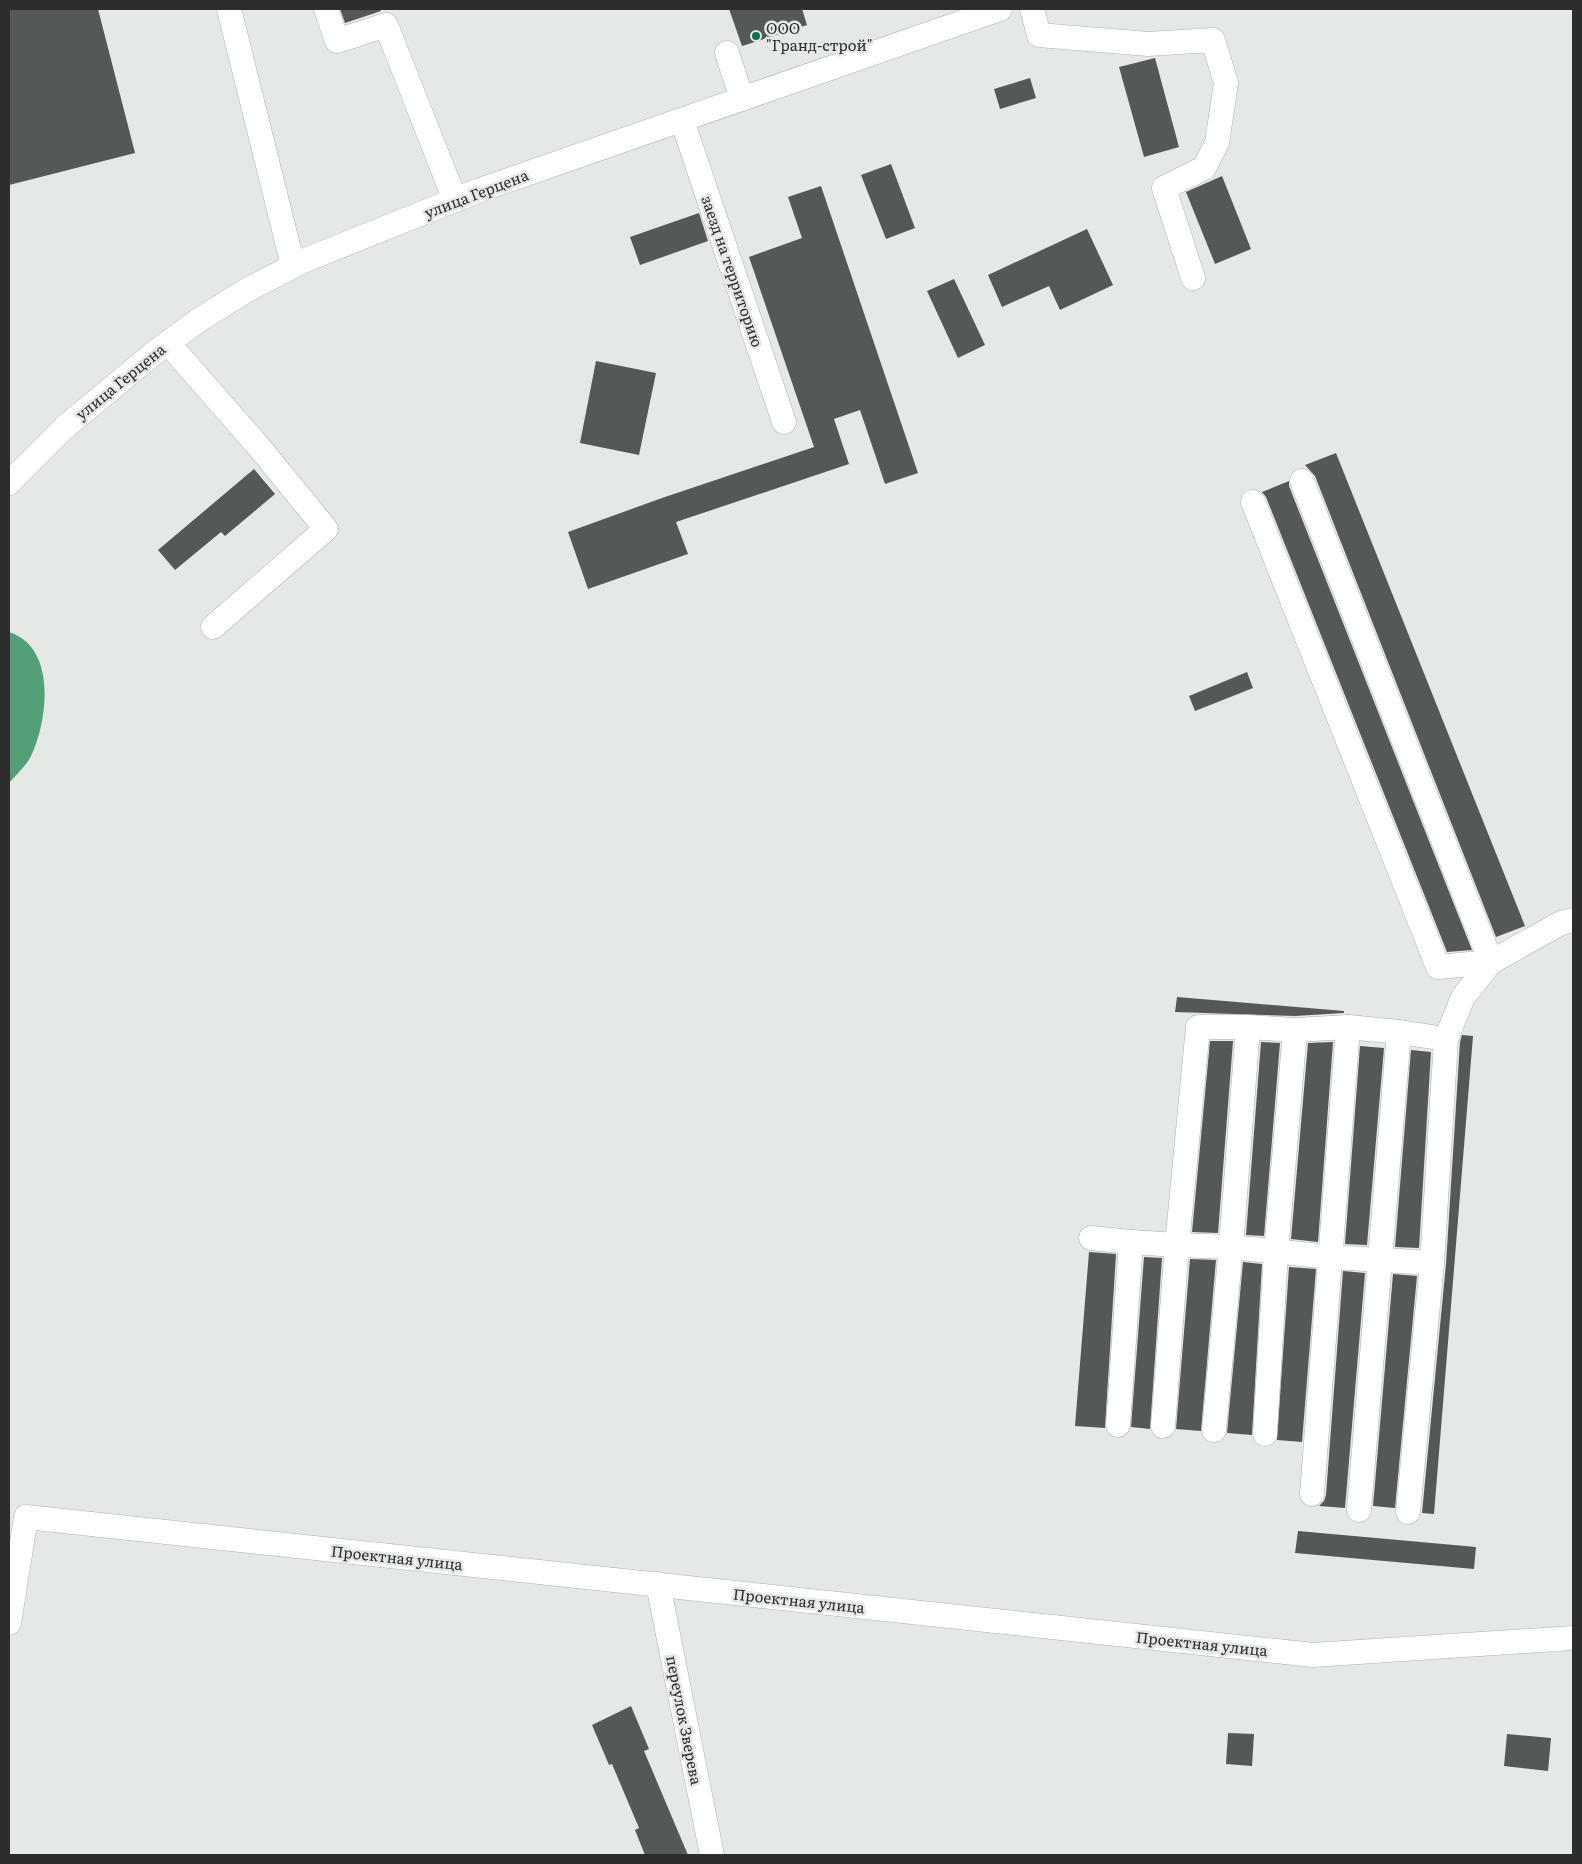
<svg xmlns="http://www.w3.org/2000/svg" width="1582" height="1864" font-family="Literata,serif">
<style>
.water{fill:#529f78}
.building{fill:#545856}
.lines{fill:none;stroke-linecap:round;stroke-linejoin:round}
.minor-casing{stroke:#adb0ae;stroke-width:25}
.minor{stroke:#fff;stroke-width:24}
.poi-dot{fill:#0e744c;stroke:#e5e9e6;stroke-width:2}
.labels{text-anchor:middle;dominant-baseline:central;stroke-width:5;stroke-linejoin:round;paint-order:stroke}
.poi-label{font-size:15px;fill:#2c2d2c;stroke:#e5e9e6;text-anchor:start}
.street-label{font-size:15px;fill:#2c2d2c;stroke:#e5e9e6}
</style>
<rect width="100%" height="100%" fill="#e5e9e6"/>
<path class="water" d="M9 632C57 647 48 720 31 756 26 766 16 775 9 783Z"/>
<g class="building">
<path d="M9 9H98L135 153 9 185Z"/>
<path d="M340 9H380L381 11 345 23Z"/>
<path d="M729 9H802L807 25 742 46Z"/>
<path d="M1155 58 1179 147 1144 157 1119 67Z"/>
<path d="M1030 78 1036 98 1000 109 994 89Z"/>
<path d="M891 164 915 228 886 239 861 175Z"/>
<path d="M1222 176 1251 249 1215 264 1186 192Z"/>
<path d="M821 186 918 473 885 484 860 410 834 419 849 464 676 522 688 554 588 589 568 532 662 498 814 447 749 257 802 238 788 197Z"/>
<path d="M699 213 708 241 640 265 630 237Z"/>
<path d="M1087 229 1113 285 1060 310 1049 286 1002 307 988 275Z"/>
<path d="M954 279 985 345 958 358 927 291Z"/>
<path d="M596 361 656 373 639 455 580 443Z"/>
<path d="M1336 453 1525 926 1496 937 1315 476 1305 465Z"/>
<path d="M254 469 275 494 225 536 221 532 175 570 158 550Z"/>
<path d="M1289 481V486L1472 950 1447 952 1266 497 1262 492Z"/>
<path d="M1247 672 1253 688 1195 711 1189 696Z"/>
<path d="M1177 997 1344 1011V1013L1295 1016 1175 1012Z"/>
<path d="M1462 1035 1473 1036 1434 1514 1422 1513 1446 1264 1460 1042Z"/>
<path d="M1210 1041H1233L1218 1233 1192 1232Z"/>
<path d="M1261 1042 1280 1043 1264 1236 1246 1235Z"/>
<path d="M1333 1042 1318 1242 1291 1239 1308 1043Z"/>
<path d="M1360 1046 1384 1048 1367 1245 1345 1244Z"/>
<path d="M1411 1050 1431 1052 1419 1248 1395 1247Z"/>
<path d="M1089 1252 1116 1254 1105 1428 1075 1426Z"/>
<path d="M1144 1257 1162 1258 1150 1429 1131 1427Z"/>
<path d="M1190 1259 1216 1260 1201 1431 1176 1429Z"/>
<path d="M1243 1262 1262 1264 1252 1435 1227 1433Z"/>
<path d="M1289 1267 1316 1269 1302 1442 1277 1440Z"/>
<path d="M1343 1271 1365 1273 1345 1508 1319 1506 1324 1501 1326 1495Z"/>
<path d="M1393 1274 1417 1276 1395 1508 1373 1506Z"/>
<path d="M1298 1531 1476 1547 1474 1569 1295 1553Z"/>
<path d="M631 1706 649 1749 644 1751 688 1855H645L635 1830 639 1828 612 1764 609 1765 592 1725Z"/>
<path d="M1228 1733 1254 1734 1252 1766 1226 1764Z"/>
<path d="M1507 1734 1551 1738 1548 1771 1504 1766Z"/>
</g>
<g class="lines">
<defs>
<g id="minor">
<path d="M229 9 293 266"/>
<path d="M326 9 337 41 386 25 455 200"/>
<path d="M1032 9 1039 35 1148 44 1213 40 1226 83 1217 143 1204 168 1164 188 1193 278"/>
<path d="M727 53 742 99"/>
<path d="M682 120 784 422"/>
<path d="M168 343 259 447 326 529 213 627"/>
<path d="M9 483 65 427 153 354 199 320 247 290 303 261 480 190 1000 9"/>
<path d="M1253 502 1438 967 1491 962 1302 481"/>
<path d="M1091 1238 1131 1242 1118 1425"/>
<path d="M1131 1242 1177 1245 1198 1027H1248L1295 1030 1348 1027 1399 1032 1446 1039"/>
<path d="M1432 1263 1446 1039 1463 997 1491 962 1561 923 1573 920"/>
<path d="M1163 1426 1177 1245 1231 1247 1248 1027"/>
<path d="M1214 1430 1231 1247 1331 1257 1432 1263 1408 1512"/>
<path d="M1265 1434 1276 1252 1295 1030"/>
<path d="M1312 1494 1348 1027"/>
<path d="M1359 1510 1399 1032"/>
<path d="M658 1584 712 1855"/>
<path d="M9 1623 26 1517 1313 1655 1573 1638"/>
</g>
</defs>
<use href="#minor" class="minor-casing"/>
<use href="#minor" class="minor"/>
</g>
<circle class="poi-dot" cx="756" cy="36" r="5"/>
<g class="labels">
<g class="poi-label">
<text x="766" y="27">ООО<tspan x="766" dy="17">"Гранд-строй"</tspan></text>
</g>
<g class="street-label">
<text transform="translate(476 193) rotate(-21)">улица Герцена</text>
<text transform="translate(733 271) rotate(71)">заезд на территорию</text>
<text transform="translate(120 381) rotate(-39)">улица Герцена</text>
<text transform="translate(397 1557) rotate(6)">Проектная улица</text>
<text transform="translate(799 1600) rotate(6)">Проектная улица</text>
<text transform="translate(1202 1643) rotate(6)">Проектная улица</text>
<text transform="translate(685 1720) rotate(79)">переулок Зверева</text>
</g>
</g>
<rect width="1582" height="1864" fill="none" stroke="#2c2d2c" stroke-width="20"/>
</svg>
